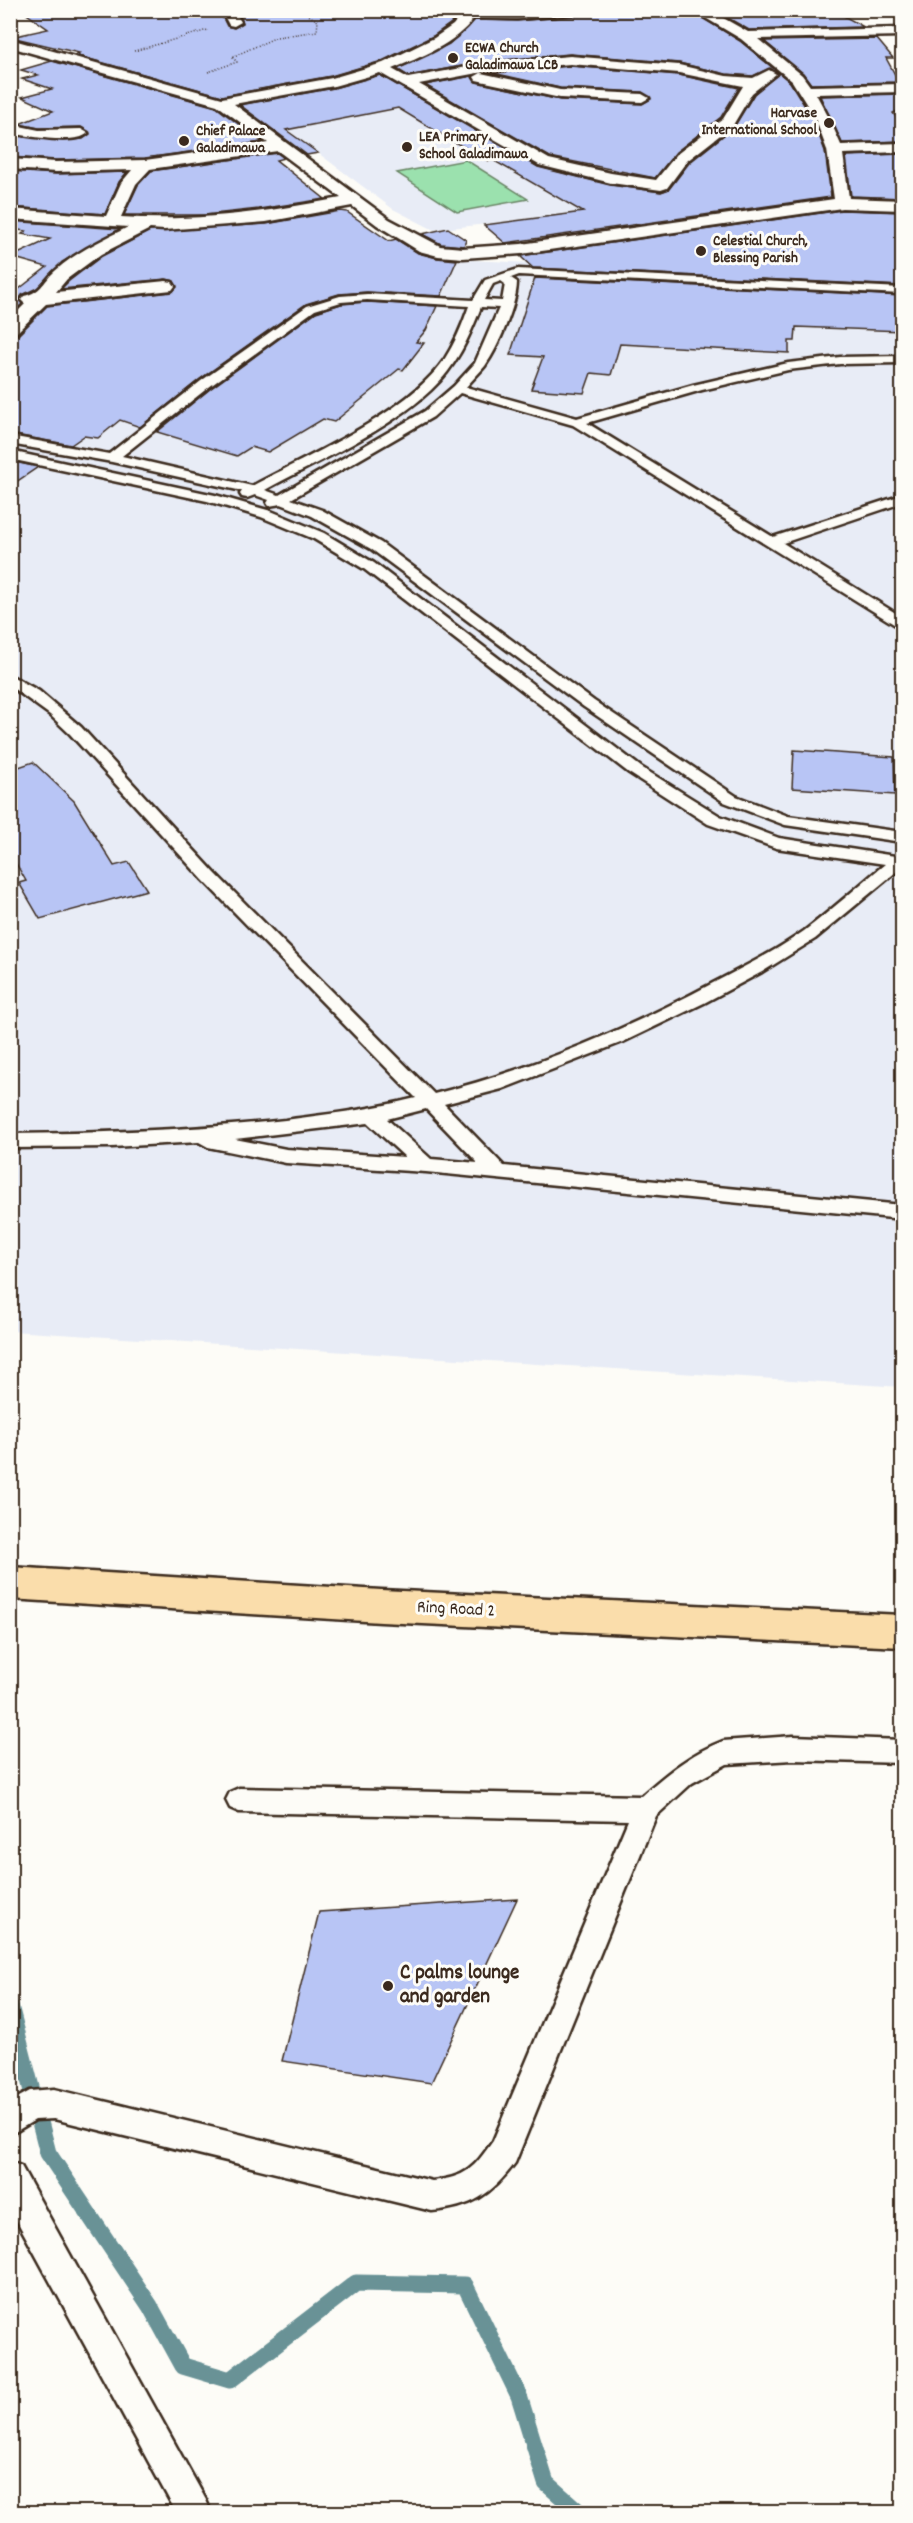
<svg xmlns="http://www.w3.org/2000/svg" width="913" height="2523" font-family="Dekko,sans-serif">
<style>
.built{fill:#e8ecf6}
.green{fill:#9be1ae;stroke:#6b8666;stroke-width:1.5}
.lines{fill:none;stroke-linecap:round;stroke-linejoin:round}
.stream{stroke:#699296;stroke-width:17}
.building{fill:#b8c5f5;stroke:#3b2a1e;stroke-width:1.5}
.lane-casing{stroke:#3b2a1e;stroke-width:5}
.street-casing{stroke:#3b2a1e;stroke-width:5}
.primary-casing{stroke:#3b2a1e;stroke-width:5}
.path{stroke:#3b2a1e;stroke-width:1.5;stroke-dasharray:1 2;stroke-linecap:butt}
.lane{fill:#fdfcf7;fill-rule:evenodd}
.street{fill:#fdfcf7;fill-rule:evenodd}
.primary{fill:#faddab;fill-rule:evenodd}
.poi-dot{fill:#3b2a1e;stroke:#fdfcf7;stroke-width:2}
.labels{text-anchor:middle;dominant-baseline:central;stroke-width:6;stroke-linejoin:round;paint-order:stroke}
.far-poi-label{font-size:15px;font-weight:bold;fill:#3b2a1e;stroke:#fdfcf7;text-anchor:start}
.street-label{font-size:18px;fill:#3b2a1e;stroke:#fdfcf7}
.near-poi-label{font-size:21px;font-weight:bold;fill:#3b2a1e;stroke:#fdfcf7;text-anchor:start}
</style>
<rect width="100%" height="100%" fill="#fdfcf7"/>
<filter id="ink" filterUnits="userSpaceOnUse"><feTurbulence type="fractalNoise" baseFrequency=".0167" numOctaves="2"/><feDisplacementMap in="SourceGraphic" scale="12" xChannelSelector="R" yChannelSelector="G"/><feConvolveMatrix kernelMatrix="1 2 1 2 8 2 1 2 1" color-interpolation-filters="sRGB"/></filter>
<g filter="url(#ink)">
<g class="built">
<path d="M379 81 544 171 645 209 537 225 530 219 434 230 393 209 251 103Z"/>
<path d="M282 251 902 281V1387L11 1331 10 378 150 300Z"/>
</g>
<path class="green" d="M466 160 528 199 457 212 397 173Z"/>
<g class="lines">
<path class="stream" d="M10 2006 48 2153 150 2306 183 2366 230 2380 356 2283 465 2285 519 2396 546 2483 579 2512"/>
</g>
<g class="building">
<path d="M21 10H219L227 26 234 28 243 23 237 10H462L451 23 433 36 382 61 331 76 222 96 75 55 79 53 11 37 48 29Z"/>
<path d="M583 10H690L740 41 790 82 813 119 825 151 831 197 505 243 484 225 583 212 493 160 489 161 449 139 398 108 286 130 318 153 307 155 240 105 334 88 380 75 538 167 610 185 661 192 669 189 689 163 734 127 754 94 778 74 770 68 753 76 726 74 679 63 570 54 483 62 408 76 397 69 449 44 475 20 517 21 575 16Z"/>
<path d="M714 10H833L864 27 749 30Z"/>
<path d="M877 39 893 58H886L899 82 811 84 803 73 764 41Z"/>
<path d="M52 61 216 107 262 142 145 158 56 160 10 157V135L63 141 83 139 90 134 81 127 39 128 19 124 53 111 22 97 52 89 22 79 38 75 21 70Z"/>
<path d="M570 66 679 75 739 88 721 117 676 152 655 178 550 157 425 85 472 76 476 82 560 100 642 104 651 99 642 92 560 88 493 73Z"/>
<path d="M903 94V109L893 113 903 126V141L842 143 820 96Z"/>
<path d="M277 153 284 158 276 160 325 199 259 209 204 215H124L138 185 151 171Z"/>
<path d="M903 154V198L851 196 846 156Z"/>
<path d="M10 171 56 174 127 172 119 182 105 214 10 207Z"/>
<path d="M842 210 903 212V286L533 268 520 256Z"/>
<path d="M340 211 347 212 389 241 396 239 418 253 437 258 457 260 441 296 367 292 339 294 306 304 200 379 140 427 120 420 98 438 84 436 71 445 10 434V336L18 335 47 306 172 292 177 287 174 281 166 279 61 289 69 281 102 256 150 231 266 224Z"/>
<path d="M10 221 120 229 62 262 37 288 22 295 19 300 22 304 10 315V296L47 267 11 257 50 239 22 234 26 231 10 229Z"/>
<path d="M448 228 466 240 464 246 441 244 422 234Z"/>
<path d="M535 278 903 296V331L796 327 795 341H789V353L620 344 611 375 591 373 584 393 531 389 543 357 510 355Z"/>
<path d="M367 302 437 306 426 330 416 342 424 343 403 370 399 369 334 422 323 419 268 452 251 447 237 456 157 432 210 389 316 312 341 304Z"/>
<path d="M10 461 38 467 10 486Z"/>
<path d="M794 750 894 757 895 795 792 788Z"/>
<path d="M33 762 74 801 114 866 129 862 147 890 40 919 19 883 26 881 10 853V770Z"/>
<path d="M517 1899 431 2083 282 2061 319 1912Z"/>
</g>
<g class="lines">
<defs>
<g id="lane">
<path d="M518 269 902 288V294L519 275 511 278 517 282C517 304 498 348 485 366 479 373 472 380 466 387L577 418 693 385 788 363 840 357 902 356V363L840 364 788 370 702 390 587 423 773 537 902 495V503L783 543 902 617V627L897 626 573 425 460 393 433 417 291 499 322 510 381 543 594 701 736 796 788 816 902 832V842L785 825 724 802 584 707 371 549 312 516 281 504 269 506 267 503 269 500 255 495 247 498 242 497 240 494 242 491 112 462 10 444V436L109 454 201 381 307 306 340 296 367 294 473 300 485 280ZM501 281 505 284 502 301 484 300 493 284ZM367 300 469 306C462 326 455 343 444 360 406 414 311 454 252 486L122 456 209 387 315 310 341 302ZM481 307 499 308 475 363 454 386 425 411 279 495 265 490C318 461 388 431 431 390 456 367 469 338 481 307Z"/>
<path d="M10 451 215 495 271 511 324 533 374 563 641 767 720 816 779 838 895 856 902 854V867L815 939 762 972 704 1003 623 1042 502 1089 444 1104 504 1166 902 1205V1219L426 1172 286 1163 208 1147 199 1142 112 1147 10 1148V1134C103 1133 194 1130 285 1120 330 1114 373 1109 416 1098L203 880 70 734 50 715 10 686V675L39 691 81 727 215 873 434 1094C531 1070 625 1030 713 983 744 967 776 951 804 931 832 910 858 886 885 864L776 848 708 824 629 773 364 569 314 539 261 517 207 501 10 459ZM426 1109 478 1163 431 1159 387 1119ZM368 1123 405 1157 286 1149 235 1139Z"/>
<path d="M793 1736 902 1740V1763L793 1760 727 1764 692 1783 656 1816 515 2163C491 2195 472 2207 432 2211L54 2119 35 2120 10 2135V2102L30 2091 54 2089 432 2181C467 2177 473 2169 493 2141L628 1820 239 1812 230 1808 226 1800 230 1792 239 1788 641 1796C666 1774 691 1753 723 1741Z"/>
<path d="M10 2162 21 2166 206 2500 211 2512H176L10 2208Z"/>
</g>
<g id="street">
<path d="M221 10H234L241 22 234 26 229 25Z"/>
<path d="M465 10H581L575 14 517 19 474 18C455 44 421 57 392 69L408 78 483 64 570 56 679 65 726 76 753 78 769 70 776 74 752 93 733 125 687 161 667 188 661 190 611 183 539 165 380 73 334 86 234 104 389 219 440 246 463 248 521 244 834 199 827 150 815 118 792 81 741 39 692 10H709L748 32 902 28V36L758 39 802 75 810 86 902 84V92L816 94 829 118 841 145 902 143V152L843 154 849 198 902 200V210L842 208 521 254 463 258 438 256 419 251 377 225 352 206 266 222 164 230 150 229 101 254 67 279 56 292 166 281 172 282 175 286 172 290 46 304 16 333 10 334V319L25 304 21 300 24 296C42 292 42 283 55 271 76 252 102 240 128 227L10 219V209L106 216 121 183 132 170 56 172 10 169V159L56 162 145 160 268 143 217 105 10 47V39L222 98 332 78 383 63 434 38 453 25ZM570 64 679 73 743 86 723 119 677 154 656 180 611 173 549 159 419 84 483 72ZM278 151 341 198C268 212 196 222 121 217L136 184 150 169Z"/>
<path d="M481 73 560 90 642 94 649 98 642 102 560 98 476 80 474 77Z"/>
<path d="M10 124 39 130 81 129 88 133C77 145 27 136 10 133Z"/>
</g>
<path id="primary" d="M10 1567 381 1590 902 1615V1647L381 1622 10 1599Z"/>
</defs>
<use href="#lane" class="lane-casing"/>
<use href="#street" class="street-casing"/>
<use href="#primary" class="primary-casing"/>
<g class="path">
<path d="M134 51 208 30"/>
<path d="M208 72 237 62 232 57 277 37 317 31 318 21 308 15"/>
</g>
<use href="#lane" class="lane"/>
<use href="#street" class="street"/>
<use href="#primary" class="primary"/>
</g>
</g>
<g class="poi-dot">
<circle cx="453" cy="58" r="6"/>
<circle cx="829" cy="123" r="6"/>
<circle cx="184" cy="141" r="6"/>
<circle cx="407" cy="147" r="6"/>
<circle cx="701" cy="251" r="6"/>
<circle cx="388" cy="1986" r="6"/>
</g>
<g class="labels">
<g class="far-poi-label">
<text x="465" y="49">ECWA Church<tspan x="465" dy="17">Galadimawa LCB</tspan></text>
<text x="817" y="114" text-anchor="end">Harvase<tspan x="817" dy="17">International School</tspan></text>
<text x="196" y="132">Chief Palace<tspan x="196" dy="17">Galadimawa</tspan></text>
<text x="419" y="138">LEA Primary<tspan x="419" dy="17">School Galadimawa</tspan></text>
<text x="713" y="242">Celestial Church,<tspan x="713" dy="17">Blessing Parish</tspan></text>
</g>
<g class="street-label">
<text transform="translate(456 1610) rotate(3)">Ring Road 2</text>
</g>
<g class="near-poi-label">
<text x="400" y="1974">C palms lounge<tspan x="400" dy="24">and garden</tspan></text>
</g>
</g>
<rect width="913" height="2523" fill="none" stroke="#fdfcf7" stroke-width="36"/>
<rect x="18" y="18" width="877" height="2487" fill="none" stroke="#3b2a1e" stroke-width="2" filter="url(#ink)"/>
</svg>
